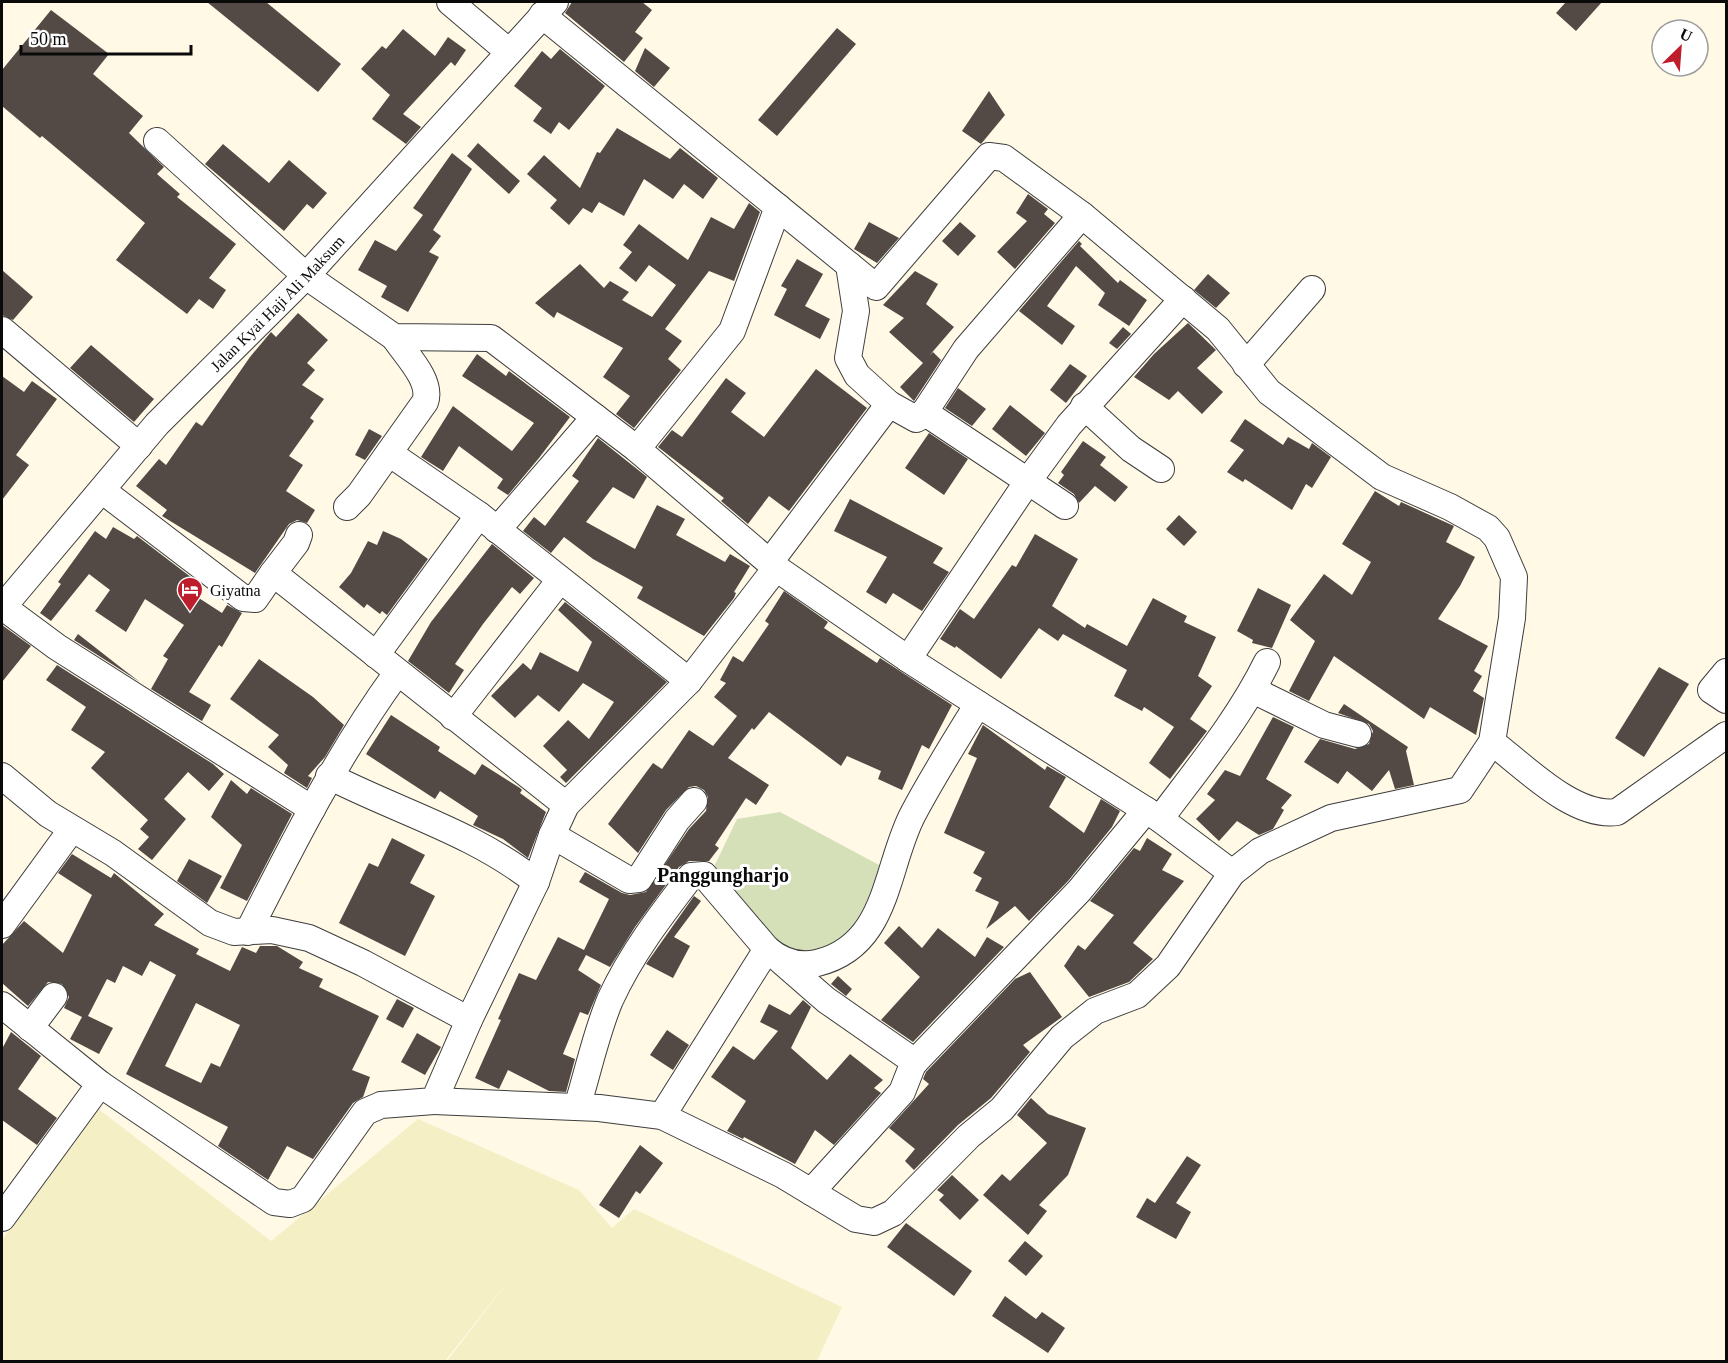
<svg xmlns="http://www.w3.org/2000/svg" width="1728" height="1363" font-family="'Times New Roman',serif">
<style>
.farmland{fill:#f5efc6}
.cemetery{fill:#d5e0b9}
.building{fill:#534a46;fill-rule:evenodd}
.lines{fill:none;stroke-linecap:round;stroke-linejoin:round}
.minor-casing{stroke:#3d3d3d;stroke-width:28}
.minor{stroke:#fff;stroke-width:26}
.labels{text-anchor:middle;dominant-baseline:central;stroke-width:6;stroke-linejoin:round;paint-order:stroke}
.street-label{font-size:16px;fill:#0a0a0a;stroke:#fff}
.poi-label{font-size:16px;fill:#0a0a0a;stroke:#fff;text-anchor:start}
.quarter-label{font-size:20px;font-weight:bold;fill:#0a0a0a;stroke:#fff}
</style>
<rect width="100%" height="100%" fill="#fff9e6"/>
<path class="farmland" d="M97 1108 271 1241 418 1119 579 1190 612 1228 634 1209 842 1307 817 1361H447L519 1267 445 1361 2 1362V1240Z"/>
<path class="cemetery" d="M780 812 896 874 836 967 781 950 711 873 737 819Z"/>
<g class="building">
<path d="M207 2H266L341 64 318 92Z"/>
<path d="M572 2H642L652 10 635 32 643 38 624 62 565 13Z"/>
<path d="M1566 2H1602L1576 31 1556 13Z"/>
<path d="M51 10 109 54 93 74 143 116 129 133 164 167 157 174 180 194 177 197 236 244 209 278 226 290 213 309 199 299 187 314 116 260 145 223 42 136 40 138 2 106V70Z"/>
<path d="M837 28 856 44 777 136 758 120Z"/>
<path d="M403 29 435 56 448 37 466 50 455 66 451 62 403 114 421 127 406 144 372 119 390 95 361 69 382 46 386 49Z"/>
<path d="M645 48 670 68 654 87 635 71Z"/>
<path d="M560 49 605 86 569 130 559 122 551 134 533 121 542 108 514 86 542 51 551 59Z"/>
<path d="M989 91 1005 115 981 144 962 131Z"/>
<path d="M617 128 670 159 680 148 718 178 703 199 684 184 673 199 644 179 624 216 599 202 592 213 583 208 569 225 550 208 557 200 527 174 544 155 580 188 597 152 600 153Z"/>
<path d="M478 143 520 181 509 194 467 156Z"/>
<path d="M223 144 269 183 289 160 327 193 313 209 307 204 284 231 205 164Z"/>
<path d="M452 153 472 169 433 230 441 236 429 252 439 257 408 312 381 297 387 286 358 270 375 240 396 251 423 215 413 208Z"/>
<path d="M1028 194 1048 209 1044 214 1055 223 1015 269 997 252 1027 221 1016 213Z"/>
<path d="M749 203 760 212 734 281 709 271 665 329 682 341 668 359 681 370 634 428 616 414 630 396 603 377 623 348 557 312 554 318 535 303 580 264 604 288 610 281 629 292 622 300 652 317 676 285 649 265 636 282 619 268 632 252 623 245 639 224 688 260 711 217 734 229Z"/>
<path d="M869 222 899 238 877 263 854 249Z"/>
<path d="M960 222 976 236 958 256 942 241Z"/>
<path d="M1079 241 1082 244 1080 246 1118 283 1120 280 1147 300 1129 326 1098 305 1105 293 1076 266 1047 306 1075 326 1062 345 1019 311Z"/>
<path d="M797 259 823 274 805 306 830 319 820 339 774 315 787 289 781 286Z"/>
<path d="M2 270 33 297 13 320 2 315Z"/>
<path d="M915 271 938 284 926 304 954 327 929 356 933 352 941 360 914 401 900 387 923 363 889 332 904 318 883 305Z"/>
<path d="M1208 274 1230 293 1216 308 1194 290Z"/>
<path d="M298 313 328 340 307 363 315 370 302 385 324 399 310 418 314 421 289 456 303 465 286 491 315 510 307 523 297 520 289 524 255 573 162 516 167 510 136 486 159 459 166 465 196 422 202 426 250 357 271 332 276 337Z"/>
<path d="M1188 323 1216 350 1197 368 1223 392 1202 414 1178 391 1169 400 1134 377 1154 354Z"/>
<path d="M1123 327 1131 334 1117 349 1109 343Z"/>
<path d="M91 345 154 399 134 422 70 368Z"/>
<path d="M477 354 506 376 509 371 570 417 539 458 508 495 497 488 503 479 459 446 443 471 421 457 453 406 512 451 534 423 462 376Z"/>
<path d="M1070 364 1087 376 1066 403 1050 390Z"/>
<path d="M816 369 867 408 789 511 769 496 748 524 721 501 724 498 658 447 672 430 682 437 726 378 746 393 731 412 764 437Z"/>
<path d="M2 376 24 392 32 381 57 399 16 455 29 465 2 500Z"/>
<path d="M958 388 986 409 972 426 945 408Z"/>
<path d="M1010 405 1045 433 1026 456 992 429Z"/>
<path d="M1245 419 1283 445 1288 437 1309 449 1312 443 1331 457 1312 488 1306 484 1292 510 1245 479 1243 482 1227 472 1244 450 1230 441Z"/>
<path d="M369 429 382 436 365 460 355 455Z"/>
<path d="M929 433 968 459 944 495 905 468Z"/>
<path d="M598 438 647 477 634 499 613 487 586 522 635 549 657 505 685 519 676 535 725 562 730 554 750 566 734 592 736 593 734 598 704 636 637 598 643 587 593 559 564 537 551 553 523 531 534 517 545 526 579 481 572 476Z"/>
<path d="M1083 441 1106 457 1100 465 1128 487 1115 502 1095 486 1079 503 1074 494 1058 483 1064 475 1061 472Z"/>
<path d="M1375 491 1399 506 1401 502 1454 526 1446 542 1475 557 1460 586 1438 619 1488 646 1474 671 1482 676 1473 691 1484 698 1476 735 1430 707 1424 719 1334 656 1309 701 1289 691 1315 641 1290 620 1324 574 1352 595 1371 562 1342 544Z"/>
<path d="M850 499 943 548 933 563 949 572 922 611 893 593 886 604 866 592 887 557 834 531Z"/>
<path d="M1179 515 1197 532 1184 546 1166 529Z"/>
<path d="M113 527 134 539 137 536 196 581 188 591 222 613 227 605 242 613 222 647 219 645 189 692 211 705 202 721 205 723 151 689 168 659 163 656 184 625 145 599 126 632 95 611 110 590 89 574 51 621 40 613 61 584 58 582 95 531 106 539Z"/>
<path d="M383 531 401 539 428 559 387 615 382 611 380 614 367 604 364 608 339 587 351 573 368 541 377 545Z"/>
<path d="M1035 534 1078 559 1052 606 1085 628 1087 624 1127 646 1153 598 1187 616 1184 622 1216 637 1198 676 1212 686 1190 719 1207 731 1170 779 1149 763 1174 727 1144 707 1142 711 1114 696 1127 670 1063 634 1058 641 1039 628 1001 679 956 646 955 648 940 639 960 609 974 619 1012 565 1016 567Z"/>
<path d="M492 544 534 578 520 594 512 587 483 624 455 664 464 670 449 693 408 661 431 622Z"/>
<path d="M1258 588 1291 605 1272 648 1252 643 1253 640 1237 631Z"/>
<path d="M784 591 828 622 824 628 877 663 880 658 952 705 929 749 922 745 902 790 878 779 881 771 847 756 841 766 769 712 754 730 752 728 728 758 769 785 756 805 746 798 715 845 719 848 709 861H689L679 867 635 927 610 967 586 955 578 970 601 985 588 1015 580 1012 563 1054 575 1059 566 1092 549 1091 508 1070 499 1089 475 1078 501 1020 498 1019 519 973 536 980 558 937 584 950 609 899 579 882 585 872 622 893 630 895 646 892 689 829 706 811 708 797 704 790 696 786 689 787 666 810 638 853 608 824 653 763 662 769 689 730 713 746 737 716 714 697 726 683 720 680 733 656 743 662 769 624 765 621Z"/>
<path d="M565 602 667 682 566 783 560 777 567 770 543 746 568 720 589 739 614 702 583 683 559 712 538 695 515 718 491 696 523 663 531 670 540 652 578 672 592 642 558 610Z"/>
<path d="M2 625 31 646 2 682Z"/>
<path d="M78 634 124 670 140 682 74 640Z"/>
<path d="M259 659 313 697 344 725 325 757 308 776 312 778 307 788 284 773 288 765 268 747 279 735 230 699Z"/>
<path d="M57 665 213 764 224 774 209 791 188 772 164 799 186 819 152 860 138 849 149 837 140 829 148 820 91 768 105 752 71 730 86 707 46 680Z"/>
<path d="M1659 667 1689 684 1644 757 1615 738Z"/>
<path d="M1344 704 1408 747 1406 751 1414 785 1395 789 1389 770 1372 791 1347 771 1338 784 1304 762 1320 739 1355 749 1369 744 1373 731 1369 724 1338 713Z"/>
<path d="M391 715 440 747 438 751 475 775 482 764 520 788 522 790 520 793 546 812 528 858 503 839 473 825 478 816 440 791 435 799 366 754Z"/>
<path d="M1273 717 1294 727 1266 779 1292 795 1281 808 1284 810 1273 829 1259 835 1237 821 1219 841 1196 819 1215 800 1207 794 1225 770 1240 776Z"/>
<path d="M983 725 1045 770 1047 766 1066 777 1049 807 1084 833 1101 799 1120 811 1112 827 1068 881 1029 921 1015 906 986 929 999 902 975 891 982 878 973 873 985 852 944 833 977 758 968 754Z"/>
<path d="M231 780 247 794 251 788 292 814 247 901 220 888 242 845 211 817Z"/>
<path d="M392 838 425 855 410 883 435 896 405 956 339 923 369 863 378 867Z"/>
<path d="M1147 838 1172 854 1162 870 1184 881 1133 943 1153 959 1129 982 1089 997 1064 966 1078 945 1085 950 1114 915 1090 901 1134 848 1140 851Z"/>
<path d="M72 854 111 878 114 873 164 914 154 925 199 949 196 954 230 971 242 947 256 953 260 946H277L303 962 299 968 323 979 319 987 379 1016 352 1070 370 1077 363 1097 353 1103 313 1159 287 1146 268 1180 218 1146 228 1127 126 1074 176 975 150 961 142 976 123 966 115 983 107 979 88 1016 113 1028 99 1054 70 1039 82 1017 64 1008 69 997 62 984 48 982 28 1006 2 983V945L24 921 63 953 92 895 58 873ZM196 1003 240 1025 220 1067 211 1063 201 1083 165 1066Z"/>
<path d="M189 859 222 876 207 903 177 881Z"/>
<path d="M694 896 701 901 674 937 690 946 673 978 646 964Z"/>
<path d="M899 926 922 948 938 928 975 957 987 937 1004 947 913 1042 881 1020 920 977 884 943Z"/>
<path d="M1030 972 1062 1017 1023 1045 1030 1052 991 1098 958 1125 914 1170 905 1161 915 1149 889 1128 929 1084 923 1079 926 1072 1015 979Z"/>
<path d="M838 976 852 989 846 996 831 984Z"/>
<path d="M397 999 414 1008 403 1028 386 1019Z"/>
<path d="M803 1000 811 1007 791 1048 827 1080 850 1054 883 1080 874 1088 881 1093 834 1145 815 1130 795 1164 744 1137 743 1139 727 1131 746 1101 711 1077 733 1046 754 1060 778 1031 760 1022 769 1004 790 1015Z"/>
<path d="M667 1030 689 1045 673 1070 650 1055Z"/>
<path d="M11 1032 41 1056 18 1089 57 1118 37 1145 2 1120V1049Z"/>
<path d="M417 1033 441 1047 425 1075 401 1062Z"/>
<path d="M1031 1098 1048 1114 1086 1128 1068 1175 1039 1205 1047 1211 1028 1235 983 1195 1002 1174 1010 1181 1047 1143 1017 1115Z"/>
<path d="M640 1145 663 1163 640 1194 636 1191 619 1218 599 1205Z"/>
<path d="M1187 1156 1201 1165 1176 1203 1191 1212 1176 1239 1136 1217 1147 1198 1155 1203Z"/>
<path d="M952 1175 979 1200 960 1220 939 1200 944 1195 937 1190Z"/>
<path d="M906 1223 972 1271 954 1296 887 1247Z"/>
<path d="M1025 1241 1043 1256 1026 1276 1008 1261Z"/>
<path d="M1005 1296 1036 1319 1042 1312 1065 1328 1048 1353 992 1316Z"/>
</g>
<g class="lines">
<defs>
<g id="minor">
<path d="M450 2 509 52"/>
<path d="M849 265 856 311 848 358 857 375 889 404"/>
<path d="M2 330 139 446"/>
<path d="M1246 365 1312 289"/>
<path d="M1084 406 1131 449 1161 469"/>
<path d="M924 412 1065 506"/>
<path d="M637 449 732 331 778 207"/>
<path d="M389 453 479 515 689 681"/>
<path d="M103 491 243 598 255 599 273 573 566 805"/>
<path d="M347 507 359 495 425 402C433 381 405 354 394 337"/>
<path d="M497 530 595 417"/>
<path d="M770 562 889 404 916 419 922 416 966 349 1082 215"/>
<path d="M776 568 908 659 978 704"/>
<path d="M273 573 296 543 299 535"/>
<path d="M3 607 57 647 312 809"/>
<path id="s1" d="M2 608 157 424 306 276 555 2"/>
<path d="M376 655 479 515"/>
<path d="M908 659 1028 481 1069 425 1183 299"/>
<path d="M1726 672 1711 690 1726 700"/>
<path d="M1253 690 1324 725 1358 734"/>
<path d="M453 717 560 580"/>
<path d="M1492 742C1526 768 1574 818 1617 812L1726 735"/>
<path d="M2 776 48 814 113 853 210 923 234 932 272 930 309 938 363 963 469 1020"/>
<path d="M329 776C397 811 475 833 536 882"/>
<path d="M1160 819 1232 873"/>
<path d="M552 835 629 880 639 879 677 820 694 801"/>
<path d="M2 925 72 829"/>
<path d="M248 932C293 843 338 754 397 673"/>
<path d="M780 960 826 1000 915 1062"/>
<path d="M2 1005 100 1084 274 1202 290 1204 303 1199 365 1112 381 1105 434 1101 469 1020 536 882 552 835 566 805 689 681 776 568 637 449 491 338 394 337 306 276 157 141"/>
<path d="M30 1028 54 996"/>
<path d="M434 1101 599 1108 662 1116 783 1175 856 1219 874 1222 893 1213 969 1136 1002 1109 1062 1037 1095 1011 1137 995 1168 966 1232 873 1260 851 1331 818 1460 790 1492 742 1512 618 1514 577 1497 538 1488 528 1450 507 1382 477 1269 392 1218 329 1082 215 1004 158 989 156 876 287 542 15"/>
<path d="M577 1107C588 1072 596 1033 610 1000 631 954 661 915 691 876L704 875 767 949"/>
<path d="M662 1116 767 949C781 961 799 967 817 963 889 946 885 867 913 814 933 776 956 740 978 704L1160 819C1198 768 1239 719 1267 662"/>
<path d="M811 1192 902 1092 913 1064 1079 891 1146 810"/>
<path d="M2 1218 100 1084"/>
</g>
</defs>
<use href="#minor" class="minor-casing"/>
<use href="#minor" class="minor"/>
</g>
<defs>
<symbol id="hotel-pin" viewBox="-11 -11 22 30"><path d="M0 17L-7.5 6A9.5 9.5 0 1 1 7.5 6Z" fill="#be1d2c" stroke="#fff"/><path d="M-6-4.5h1.5V1H6V5H4.5V3h-9V5H-6ZM-4 0a1.8 1.8 0 1 1 3.6 0ZM.5 0V-2.5h3Q6-2.5 6 0Z" fill="#fff"/></symbol>
</defs>
<g fill-rule="evenodd">
<use href="#hotel-pin" x="175" y="575" width="30" height="40"/>
</g>
<g class="labels">
<g class="street-label">
<text stroke="none"><textPath href="#s1" startOffset="411">Jalan Kyai Haji Ali Maksum</textPath></text>
</g>
<g class="poi-label">
<text x="210" y="590">Giyatna</text>
</g>
<g class="quarter-label">
<text x="723" y="875">Panggungharjo</text>
</g>
</g>
<rect width="1728" height="1363" fill="none" stroke="#0a0a0a" stroke-width="6"/>
<g transform="translate(1680 48) rotate(25)"><circle r="28" fill="#ffffff" stroke="#9d9d9d" stroke-width="1.5"/>
<path d="M0-4.5L10 22L0 15L-10 22Z" fill="#be1d2c"/>
<text y="-9" font-size="16" font-weight="bold" text-anchor="middle" fill="#0a0a0a">U</text>
</g>
<path d="M21 45v9h170v-9" fill="none" stroke="#0a0a0a" stroke-width="3"/>
<text x="30" y="45" font-size="18" fill="#0a0a0a" stroke="#ffffff" stroke-width="4.5" paint-order="stroke">50 m</text>
</svg>
